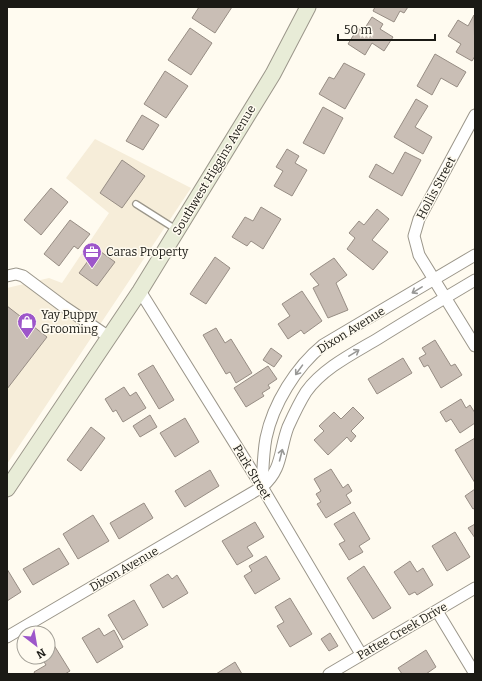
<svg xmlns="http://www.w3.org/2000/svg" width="482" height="681" font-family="Bitter,serif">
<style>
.built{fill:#f6edd9}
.building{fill:#c9beb5;stroke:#978d84}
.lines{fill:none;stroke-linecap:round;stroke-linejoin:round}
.service-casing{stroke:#9b968a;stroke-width:8}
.minor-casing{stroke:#9b968a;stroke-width:13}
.secondary-casing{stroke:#9b968a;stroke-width:17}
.service{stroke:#fff;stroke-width:5.5}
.minor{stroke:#fff;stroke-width:11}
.secondary{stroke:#e8ecd7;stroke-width:15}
.oneway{stroke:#989896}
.labels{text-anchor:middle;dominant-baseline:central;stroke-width:3;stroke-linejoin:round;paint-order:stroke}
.street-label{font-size:12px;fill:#1b1a15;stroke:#fffbf0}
.poi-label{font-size:12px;fill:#1b1a15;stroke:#fffbf0;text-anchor:start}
</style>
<rect width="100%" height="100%" fill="#fffbf0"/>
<path class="built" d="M95 139 191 188 7 464V288L49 278 62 283 109 213 66 178Z"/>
<g class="building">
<path d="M199 7H232L215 33 192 18Z"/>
<path d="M375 7H408L404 13 400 11 394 22 373 11Z"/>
<path d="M474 15 475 56 472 61 456 52 461 44 448 36 458 20 468 26Z"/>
<path d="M372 17 383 24 380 29 393 37 384 51 372 43 365 55 348 44 358 28 363 31Z"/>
<path d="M190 28 212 43 191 75 168 60Z"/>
<path d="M435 54 466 72 457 87 441 78 432 95 417 86Z"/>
<path d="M344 63 365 74 345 109 319 94 329 77 334 79Z"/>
<path d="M165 71 188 86 166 118 144 104Z"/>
<path d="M416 99 428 106 415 127 432 137 423 154 394 137Z"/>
<path d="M323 107 343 118 324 154 303 143Z"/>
<path d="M142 115 159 125 143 150 126 141Z"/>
<path d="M287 149 299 156 295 163 307 170 292 196 274 186 283 171 276 167Z"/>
<path d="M405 152 421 160 402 196 369 177 376 164 393 174Z"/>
<path d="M122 160 145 176 122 208 100 193Z"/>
<path d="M51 188 68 202 41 235 24 220Z"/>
<path d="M261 207 281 219 263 249 251 241 247 246 232 237 245 217 253 221Z"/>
<path d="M377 209 389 219 372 240 388 252 373 270 347 249 355 238 349 233 359 221 364 225Z"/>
<path d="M70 220 90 234 78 249 74 246 59 266 44 254Z"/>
<path d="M97 249 115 262 97 286 79 273Z"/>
<path d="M215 257 230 268 206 304 190 294Z"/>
<path d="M334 258 347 275 336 283 348 310 328 318 313 288 319 285 310 274Z"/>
<path d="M302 291 322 321 304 334 301 330 288 339 278 324 290 316 282 304Z"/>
<path d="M7 306 47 337 7 389Z"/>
<path d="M216 328 225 343 231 339 252 373 236 383 230 372 226 374 203 335Z"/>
<path d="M435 340 451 366 455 364 462 375 441 388 428 365 424 367 419 358 426 354 422 348Z"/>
<path d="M271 348 282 356 274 367 263 360Z"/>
<path d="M403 358 412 373 377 394 368 379Z"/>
<path d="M153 365 174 400 159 409 138 374Z"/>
<path d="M268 366 277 379 268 385 270 388 262 393 264 396 246 407 234 388Z"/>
<path d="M124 387 130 396 136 392 146 408 123 422 116 410 113 412 105 399Z"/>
<path d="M461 399 466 408 470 405 475 413V423L460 433 451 419 446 422 440 412Z"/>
<path d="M353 407 364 418 351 431 356 436 351 442 347 437 328 455 314 440 324 431 319 426 334 412 341 419Z"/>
<path d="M150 415 157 427 140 437 133 426Z"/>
<path d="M185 418 199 442 175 457 160 433Z"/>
<path d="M91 427 105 438 81 471 67 460Z"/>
<path d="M475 438V483L455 450Z"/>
<path d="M331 469 343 488 348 484 352 491 346 495 351 503 326 518 317 504 321 502 316 494 321 491 314 479Z"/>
<path d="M210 470 219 486 185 507 175 491Z"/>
<path d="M475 489V508L473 509 465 496Z"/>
<path d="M144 503 153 518 119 539 110 523Z"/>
<path d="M354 512 370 539 359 546 363 552 349 560 339 544 345 541 334 524Z"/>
<path d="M93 515 109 541 78 559 63 534Z"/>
<path d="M255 522 264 537 247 547 253 556 237 565 222 541Z"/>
<path d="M475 524V538L468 528Z"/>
<path d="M455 532 470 557 447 571 432 546Z"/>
<path d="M59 548 69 564 33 585 23 569Z"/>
<path d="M266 556 280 579 255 594 244 576 252 571 249 566Z"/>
<path d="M410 561 417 572 423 568 433 585 417 595 415 592 409 595 394 572Z"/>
<path d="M364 566 391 608 373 619 347 578Z"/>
<path d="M7 569 21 592 7 601Z"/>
<path d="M168 574 172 579 177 575 188 593 163 608 150 585Z"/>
<path d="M290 598 312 634 290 647 277 626 284 622 275 607Z"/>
<path d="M134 600 148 625 123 640 108 615Z"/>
<path d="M99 628 104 636 114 630 123 647 97 663 82 638Z"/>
<path d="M330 633 338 646 329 651 321 639Z"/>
<path d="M52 642 70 671 65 674H35L34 672 46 665 41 657H48V644Z"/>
<path d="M426 650 436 667 426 674H402L398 668Z"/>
<path d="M235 662 242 674H216Z"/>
</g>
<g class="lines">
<defs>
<path id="service" d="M136 204 177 230"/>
<g id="minor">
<path d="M475 115 419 219 414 236 419 255 475 346"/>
<path d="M7 276 16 274 23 276 63 306 109 337"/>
<path d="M140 291 262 487 361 654"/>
<path d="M262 487C263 471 263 454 266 438 273 404 296 367 323 345L475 255"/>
<path d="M437 611 475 674"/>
<path d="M7 637 262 487C283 469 279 451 288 427 293 416 299 403 306 392 323 368 354 353 379 338 411 318 443 299 475 280"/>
<path d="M329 674 475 588"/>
</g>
<path id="secondary" d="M7 489 140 291 273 74 308 7"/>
</defs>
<use href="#service" class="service-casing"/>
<use href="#minor" class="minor-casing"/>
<use href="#secondary" class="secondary-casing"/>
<use href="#service" class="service"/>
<use href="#minor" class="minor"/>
<use href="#secondary" class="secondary"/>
</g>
<defs><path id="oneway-shaft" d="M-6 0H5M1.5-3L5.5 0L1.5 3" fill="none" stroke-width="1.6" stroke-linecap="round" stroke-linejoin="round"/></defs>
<g class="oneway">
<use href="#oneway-shaft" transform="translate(417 290) rotate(149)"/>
<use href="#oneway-shaft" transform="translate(354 353) rotate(-31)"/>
<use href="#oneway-shaft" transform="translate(299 370) rotate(126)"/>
<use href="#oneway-shaft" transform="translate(281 455) rotate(-76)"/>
</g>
<defs>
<symbol id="office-pin" viewBox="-11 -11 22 30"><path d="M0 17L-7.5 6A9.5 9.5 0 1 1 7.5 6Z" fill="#9d56ca" stroke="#fffbf0"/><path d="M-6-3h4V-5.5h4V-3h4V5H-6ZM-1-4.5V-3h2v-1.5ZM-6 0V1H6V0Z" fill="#fff"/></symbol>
<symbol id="shop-pin" viewBox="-11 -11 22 30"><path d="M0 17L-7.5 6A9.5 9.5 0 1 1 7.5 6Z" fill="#9d56ca" stroke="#fffbf0"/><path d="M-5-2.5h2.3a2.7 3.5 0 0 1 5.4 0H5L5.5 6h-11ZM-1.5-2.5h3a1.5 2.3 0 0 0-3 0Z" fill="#fff"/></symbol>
</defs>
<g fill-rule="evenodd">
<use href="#office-pin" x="81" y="241" width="22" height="30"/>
<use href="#shop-pin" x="16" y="311" width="22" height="30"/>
</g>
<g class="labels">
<g class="street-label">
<text transform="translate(214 170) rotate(-59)">Southwest Higgins Avenue</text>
<text transform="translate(436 188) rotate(-62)">Hollis Street</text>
<text transform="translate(351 330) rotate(-32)">Dixon Avenue</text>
<text transform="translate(252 472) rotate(59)">Park Street</text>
<text transform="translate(124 569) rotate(-30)">Dixon Avenue</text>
<text transform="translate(402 631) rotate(-30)">Pattee Creek Drive</text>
</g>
<g class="poi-label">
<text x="106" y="252">Caras Property</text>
<text x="41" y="315">Yay Puppy<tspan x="41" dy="14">Grooming</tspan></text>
</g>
</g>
<rect width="482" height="681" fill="none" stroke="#1b1a15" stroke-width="16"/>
<g transform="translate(36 645) rotate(149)"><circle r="19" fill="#fffbf0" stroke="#a4a198"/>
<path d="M0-3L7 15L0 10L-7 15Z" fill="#9d56ca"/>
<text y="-6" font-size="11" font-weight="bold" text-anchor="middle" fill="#1b1a15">N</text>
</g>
<path d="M338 34v6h97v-6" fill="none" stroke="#1b1a15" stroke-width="2"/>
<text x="344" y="34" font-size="12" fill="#1b1a15" stroke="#fffbf0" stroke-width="3" paint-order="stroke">50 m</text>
</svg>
